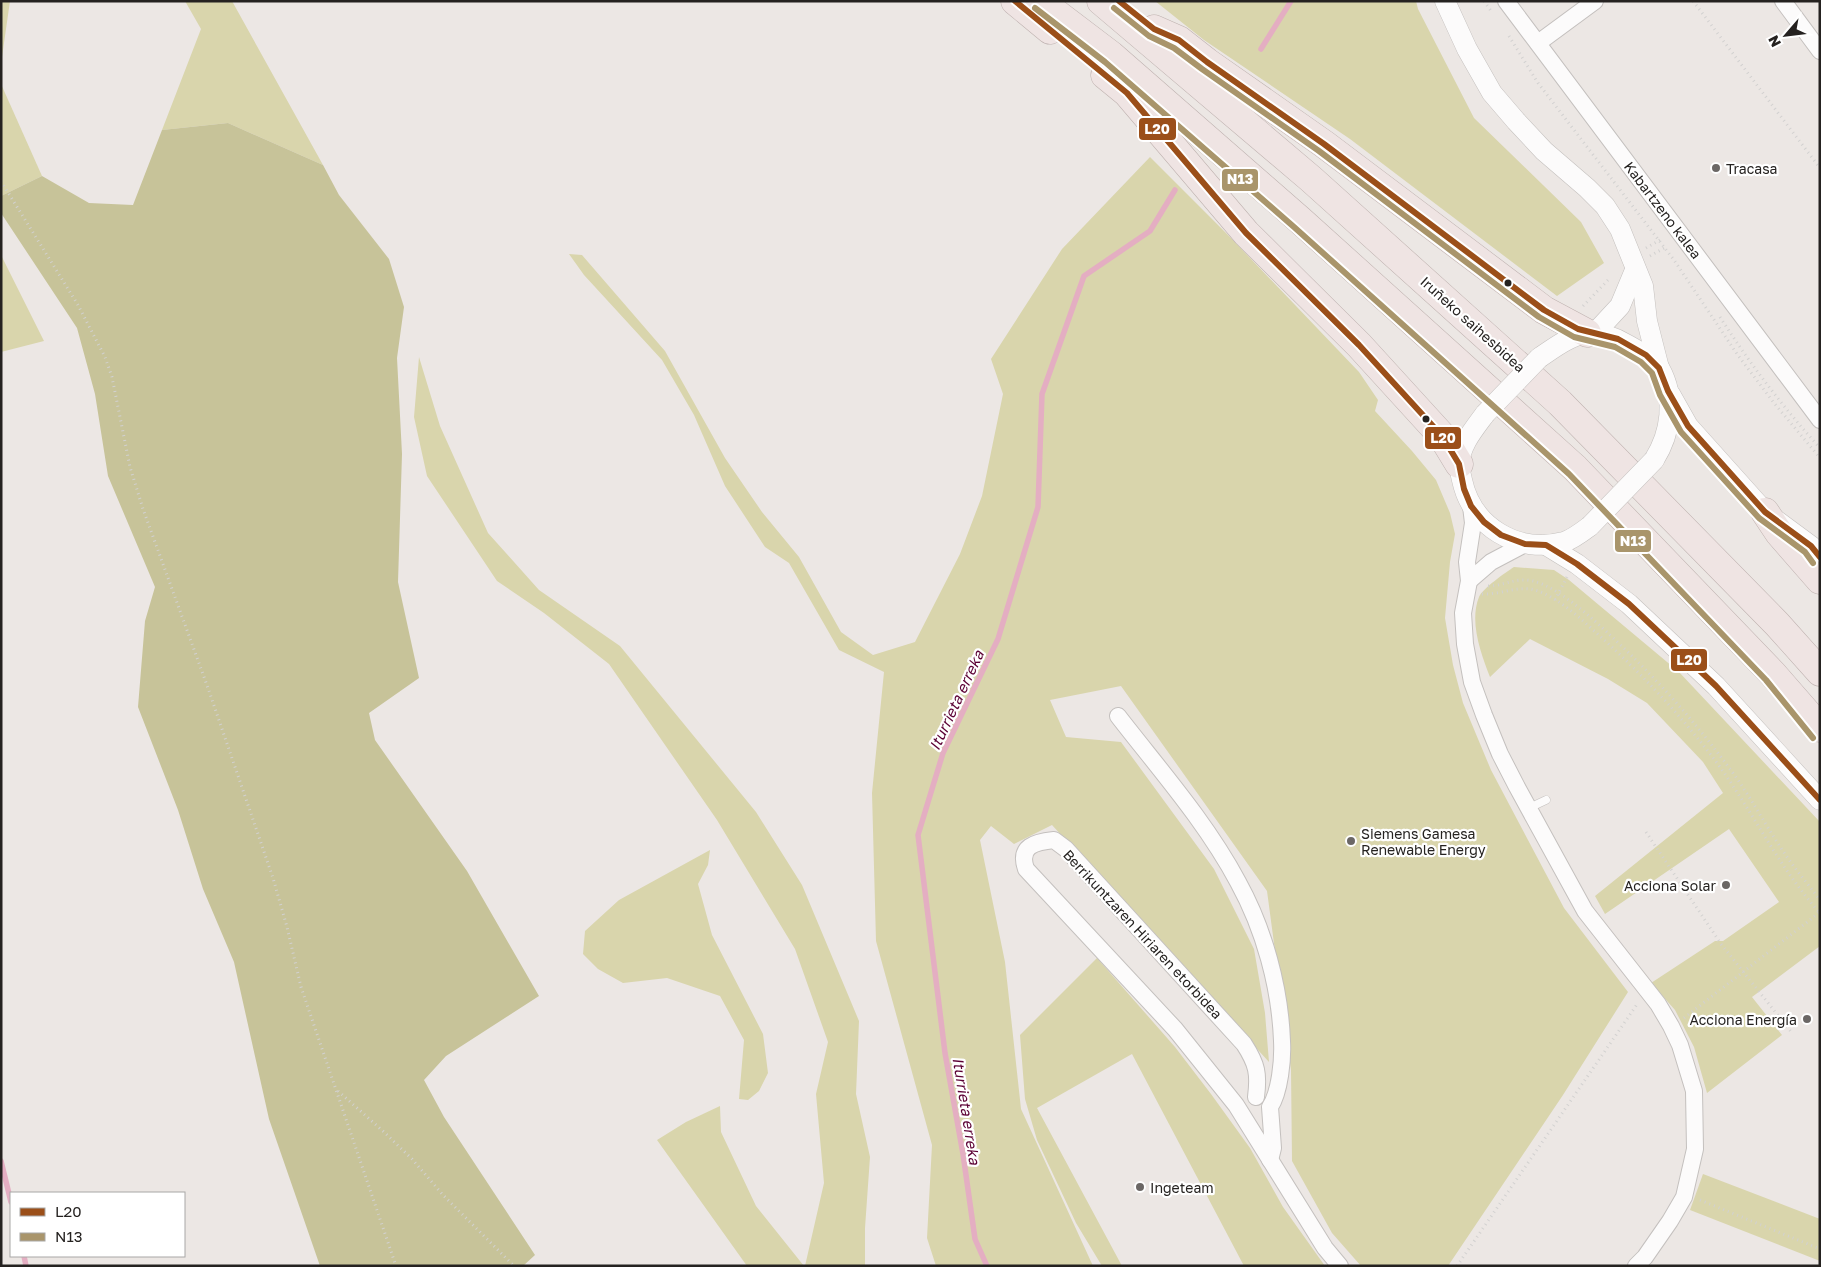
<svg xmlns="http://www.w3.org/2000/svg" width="1821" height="1267" font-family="'Golos Text',sans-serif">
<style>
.green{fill:#d9d5ac}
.forest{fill:#c7c399}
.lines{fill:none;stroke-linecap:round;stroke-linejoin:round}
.stream{stroke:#e4aec2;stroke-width:5.5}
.service-casing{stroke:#c4c0be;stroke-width:9}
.minor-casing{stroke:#c4c0be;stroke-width:18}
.tertiary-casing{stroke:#c4c0be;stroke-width:21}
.motorway-casing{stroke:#beb1af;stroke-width:29}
.path{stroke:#d2d1d0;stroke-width:3;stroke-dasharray:1 4;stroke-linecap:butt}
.service{stroke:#fcfbfb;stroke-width:8}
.minor{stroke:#fcfbfb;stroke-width:16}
.tertiary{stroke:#fcfbfb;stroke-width:20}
.motorway{stroke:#efe4e3;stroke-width:28}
.tertiary-bridge-casing{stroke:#c4c0be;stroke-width:21;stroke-linecap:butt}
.tertiary-bridge{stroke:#fcfbfb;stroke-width:20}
.bus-1-casing{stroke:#fff;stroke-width:10}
.bus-2-casing{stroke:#fff;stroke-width:10}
.bus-1{stroke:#9b4f19;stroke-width:6}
.bus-2{stroke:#a9956b;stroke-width:6}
.poi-dot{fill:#6b6765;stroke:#fff;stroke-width:2}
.bus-dot{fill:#252220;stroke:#fff;stroke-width:2}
.labels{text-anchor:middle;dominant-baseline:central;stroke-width:4.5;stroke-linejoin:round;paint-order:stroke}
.poi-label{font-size:14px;fill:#252220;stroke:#fff;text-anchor:start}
.street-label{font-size:14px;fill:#252220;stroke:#fff}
.water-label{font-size:15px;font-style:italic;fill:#5b0134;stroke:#fff}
.line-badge{stroke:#fff;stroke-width:2}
.badge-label{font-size:14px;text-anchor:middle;font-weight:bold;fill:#fff}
</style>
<rect width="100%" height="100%" fill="#ece7e4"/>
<g class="green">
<path d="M1 1H10L1 64Z"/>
<path d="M185 1H232L323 165 228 123 162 130 201 29Z"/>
<path d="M1155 1H1416L1418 9 1474 118 1581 222 1604 263 1557 296 1350 139 1204 40Z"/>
<path d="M1 84 42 176 1 196Z"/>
<path d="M1150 157 1231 238 1359 372 1378 400 1375 411 1412 451 1436 480 1450 513 1455 534 1450 562 1445 618 1453 665 1463 703 1491 770 1564 908 1628 992 1563 1095 1448 1266H1361L1332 1233 1292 1161 1291 1070 1267 891 1121 686 1050 700 1066 737 1121 742 1214 869 1254 949 1265 1013 1269 1062 1052 825 1014 844 991 826 980 840 1005 962 1021 1109 1093 1266H936L927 1238 932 1145 876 941 872 793 884 672 839 650 789 563 765 547 725 486 694 415 662 360 584 275 569 254 582 255 665 351 725 458 762 512 799 557 841 632 873 655 915 642 960 554 982 496 1003 394 991 359 1062 249Z"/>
<path d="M1 255 44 341 1 352Z"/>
<path d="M419 357 440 426 488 533 539 590 620 646 756 812 802 885 859 1021 856 1094 870 1157 865 1228V1266H805L824 1183 816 1094 828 1042 795 949 717 820 609 664 544 613 497 581 427 476 414 417Z"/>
<path d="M1514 567 1554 570 1569 580 1679 672 1820 822V946L1752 997 1782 1035 1707 1093 1694 1047 1675 1010 1651 983 1715 941H1723L1779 902 1729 829 1605 914 1595 896 1723 793 1703 762 1647 703 1608 679 1530 639 1490 677C1481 654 1469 622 1479 597 1482 589 1506 572 1514 567Z"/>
<path d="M710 850 708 865 698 884 712 935 763 1034 768 1073 759 1091 748 1100 739 1099 744 1040 720 996 667 978 623 983 598 969 583 954 585 931 619 900Z"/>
<path d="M1097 958 1175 1047 1211 1094 1250 1148 1283 1207 1325 1266H1244L1132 1054 1037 1108 1122 1266H1102L1076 1223 1037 1140 1025 1099 1020 1035Z"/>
<path d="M720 1106 721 1132 756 1206 804 1266H747L657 1140 686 1122Z"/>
<path d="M1703 1174 1820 1219V1261L1690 1210Z"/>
</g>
<path class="forest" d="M228 123 323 165 339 195 389 259 404 307 397 358 402 454 398 582 419 678 369 713 375 740 467 871 539 996 446 1056 424 1080 444 1117 535 1255 523 1266H320L269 1119 234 962 203 889 178 810 138 707 145 621 155 587 108 476 95 394 77 328 1 213V196L42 176 89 203 133 205 162 130Z"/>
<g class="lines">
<g class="stream">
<path d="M1261 49 1291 1"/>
<path d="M1 1161 11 1202"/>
<path d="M24 1256 26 1266"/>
<path d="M987 1266 975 1239 963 1154 945 1053 918 835 943 753 998 639 1038 507 1042 394 1084 276 1150 231 1175 190"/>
</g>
<defs>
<path id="service" d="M1529 808 1546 800"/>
<g id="minor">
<path d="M1506 1 1820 420"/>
<path d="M1783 1 1820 51"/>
<path d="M1538 43 1595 1"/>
<path d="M1471 506 1473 523 1467 562 1469 581 1463 613 1465 644 1472 682 1484 715 1500 754 1517 787 1585 911 1658 1004 1671 1026 1680 1045 1694 1091 1695 1149 1684 1197 1670 1221 1645 1257 1636 1266"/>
<path d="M1469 581 1491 562 1525 544"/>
<path d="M1118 716C1159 769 1206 822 1238 882 1264 929 1280 987 1282 1041 1283 1059 1280 1092 1270 1107L1273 1148 1270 1160"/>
<path d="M1256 1097C1259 1074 1257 1064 1244 1044L1066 849 1054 840C1035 842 1018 846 1026 869L1175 1029 1236 1105 1325 1248 1340 1266"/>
</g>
<g id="tertiary">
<path d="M1445 1 1467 49 1492 93 1516 121 1544 151 1587 188 1605 206 1620 229 1643 286 1647 321 1659 368"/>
<path d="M1595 333 1620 306 1635 270"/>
<path d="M1539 358C1554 348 1568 337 1586 333 1599 331 1616 338 1626 344 1638 351 1653 358 1660 369 1676 398 1671 433 1654 460"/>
<path d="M1670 394 1688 426 1765 512 1811 546 1820 557"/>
<path d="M1485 414C1474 429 1460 445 1459 465 1459 469 1461 475 1462 480 1472 527 1517 554 1564 542 1573 539 1582 532 1590 526"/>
<path d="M1546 545 1577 564 1629 604 1716 686 1820 800"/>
</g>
<g id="motorway">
<path d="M1015 1 1050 30"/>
<path d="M1040 1 1111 55 1300 220 1575 468 1773 674 1820 728"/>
<path d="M1101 1 1311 179 1560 403 1777 624 1820 672"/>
<path d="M1154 29 1179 40 1207 62 1324 144 1544 310 1587 333"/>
<path d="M1105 75 1127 93 1246 233 1359 345 1442 436 1459 464"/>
<path d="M1765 512 1779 533 1820 580"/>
</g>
</defs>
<use href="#service" class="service-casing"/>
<use href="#minor" class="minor-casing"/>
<use href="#tertiary" class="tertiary-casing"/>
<use href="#motorway" class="motorway-casing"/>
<g class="path">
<path d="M1484 1 1491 11"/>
<path d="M1693 1 1820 168"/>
<path d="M1509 36 1538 83 1674 260 1737 354 1774 403 1820 458"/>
<path d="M1 181 78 305 105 357 112 377 130 467 143 509 208 688 273 878 287 927 301 987 396 1266"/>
<path d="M1646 248 1660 240"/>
<path d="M1650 256 1666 247"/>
<path d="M1583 306 1610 278"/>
<path d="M1720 317C1750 364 1783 407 1820 448"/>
<path d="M1488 586C1504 586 1515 577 1533 581 1558 587 1592 618 1610 635 1653 675 1692 718 1727 765 1748 792 1764 823 1783 851 1794 868 1808 884 1820 900"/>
<path d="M1482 594C1502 595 1519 584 1538 591 1562 600 1583 621 1602 638 1644 676 1683 718 1717 763 1753 812 1779 868 1820 913"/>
<path d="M1555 600 1567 577"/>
<path d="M1646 832 1721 944 1792 1033"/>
<path d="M1684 1018 1820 912"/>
<path d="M338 1091 384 1132 412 1159 443 1195 514 1266"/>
<path d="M1700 1200 1820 1249"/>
<path d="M1457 1266 1638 1003"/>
</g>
<use href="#service" class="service"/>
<use href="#minor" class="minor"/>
<use href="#tertiary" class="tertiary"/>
<use href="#motorway" class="motorway"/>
<defs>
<g id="tertiary-bridge">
<path d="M1485 414 1539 358"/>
<path d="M1590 526 1654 460"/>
</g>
</defs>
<use href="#tertiary-bridge" class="tertiary-bridge-casing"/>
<use href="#tertiary-bridge" class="tertiary-bridge"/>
<defs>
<g id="bus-1">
<path d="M1015 1 1127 93 1246 233 1359 345 1442 436 1459 464 1464 489 1471 506 1484 522 1501 535 1525 544 1546 545 1577 564 1629 604 1716 686 1820 800"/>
<path d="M1119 1 1154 29 1179 40 1207 62 1324 144 1544 310 1578 329 1618 339 1646 355 1659 368 1668 391 1688 426 1765 512 1811 546 1820 557"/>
</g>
<g id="bus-2">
<path d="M1035 8 1105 62 1294 227 1569 474 1766 680 1813 738"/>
<path d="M1114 8 1149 36 1174 48 1202 69 1319 151 1539 317 1574 337 1615 347 1641 362 1652 373 1660 395 1681 432 1759 518 1805 552 1813 563"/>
</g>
</defs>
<use href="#bus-1" class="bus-1-casing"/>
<use href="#bus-2" class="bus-2-casing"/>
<use href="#bus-1" class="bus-1"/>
<use href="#bus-2" class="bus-2"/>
</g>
<g class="poi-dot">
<circle cx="1716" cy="168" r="5"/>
<circle cx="1351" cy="841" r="5"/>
<circle cx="1726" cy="885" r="5"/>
<circle cx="1807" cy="1019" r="5"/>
<circle cx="1140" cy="1187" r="5"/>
</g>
<g class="bus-dot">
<circle cx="1508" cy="283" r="4.5"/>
<circle cx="1426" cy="419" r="4.5"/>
</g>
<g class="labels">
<g class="poi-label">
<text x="1726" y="168">Tracasa</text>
<text x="1361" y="833">Siemens Gamesa<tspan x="1361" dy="16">Renewable Energy</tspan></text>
<text x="1716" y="885" text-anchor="end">Acciona Solar</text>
<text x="1797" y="1019" text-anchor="end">Acciona Energía</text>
<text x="1150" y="1187">Ingeteam</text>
</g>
<g class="street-label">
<text transform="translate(1663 210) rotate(53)">Kabartzeno kalea</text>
<text transform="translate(1473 324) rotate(42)">Iruñeko saihesbidea</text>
<text transform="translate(1143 934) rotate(47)">Berrikuntzaren Hiriaren etorbidea</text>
</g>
<g class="water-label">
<text transform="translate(956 700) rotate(-65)">Iturrieta erreka</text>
<text transform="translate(967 1111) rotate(81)">Iturrieta erreka</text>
</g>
</g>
<g class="line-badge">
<rect x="1138" y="117" width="39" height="24" rx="5" fill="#9b4f19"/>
<rect x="1221" y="168" width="38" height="24" rx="5" fill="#a9956b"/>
<rect x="1424" y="426" width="38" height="24" rx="5" fill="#9b4f19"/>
<rect x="1614" y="529" width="38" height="24" rx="5" fill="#a9956b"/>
<rect x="1670" y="648" width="38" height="24" rx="5" fill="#9b4f19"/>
</g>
<g class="badge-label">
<text x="1157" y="134">L20</text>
<text x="1240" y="184">N13</text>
<text x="1443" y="443">L20</text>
<text x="1633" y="546">N13</text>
<text x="1689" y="665">L20</text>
</g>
<rect width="1821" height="1267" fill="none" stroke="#252220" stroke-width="5"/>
<rect x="10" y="1192" width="175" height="65" fill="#ffffff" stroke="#a8a7a6"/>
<rect x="20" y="1208" width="25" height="8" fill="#9b4f19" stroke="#a8a7a6"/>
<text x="55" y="1217" font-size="15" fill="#252220">L20</text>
<rect x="20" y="1233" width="25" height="8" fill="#a9956b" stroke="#a8a7a6"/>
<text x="55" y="1242" font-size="15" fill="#252220">N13</text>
<g transform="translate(1786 35) rotate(242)" stroke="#ffffff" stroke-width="4" paint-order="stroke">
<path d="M0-4L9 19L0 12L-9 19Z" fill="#252220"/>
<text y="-8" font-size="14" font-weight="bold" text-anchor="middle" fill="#252220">N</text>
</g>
</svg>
